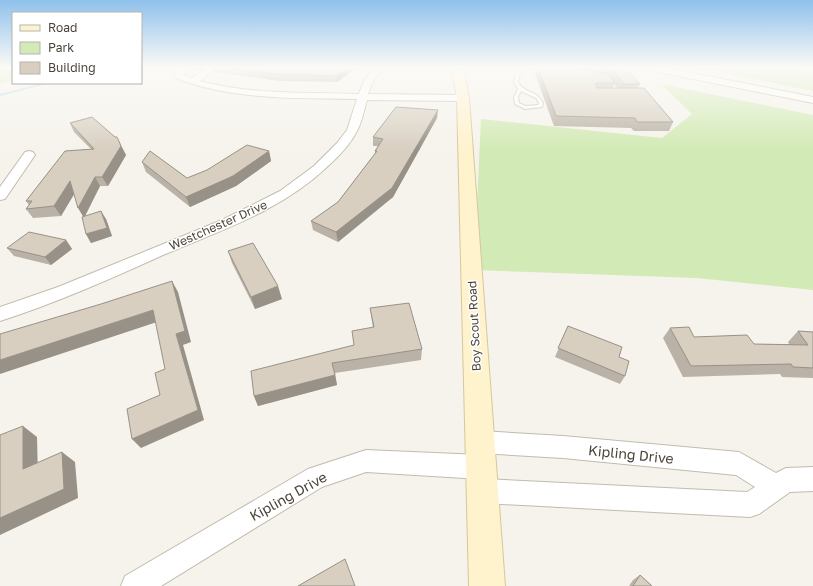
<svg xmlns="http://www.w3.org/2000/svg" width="813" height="586" font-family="'Golos Text',sans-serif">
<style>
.green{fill:#d2eab5}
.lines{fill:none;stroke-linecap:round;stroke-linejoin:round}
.stream{fill:#a9d4f2;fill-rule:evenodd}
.lane-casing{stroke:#c2bbae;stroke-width:2}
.street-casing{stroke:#c2bbae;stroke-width:2}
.secondary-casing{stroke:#d6c79b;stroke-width:2}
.lane{fill:#fff;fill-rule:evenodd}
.street{fill:#fff;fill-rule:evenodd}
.secondary{fill:#fff3cd;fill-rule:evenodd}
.wall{fill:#bab2a6;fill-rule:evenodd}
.shaded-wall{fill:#979187}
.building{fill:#d8cfc1;stroke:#979187}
.labels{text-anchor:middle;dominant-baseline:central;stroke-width:3;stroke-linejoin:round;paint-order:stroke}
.street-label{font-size:12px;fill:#4b4439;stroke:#fff}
.near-street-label{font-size:14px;fill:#4b4439;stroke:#fff}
</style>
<rect width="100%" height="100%" fill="#f6f3ec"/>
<g class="green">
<path d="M0 68H13V80L0 84Z"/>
<path d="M699 68H797L813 72V91Z"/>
<path d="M661 84 813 115V290L697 278 474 270 481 119 662 138 692 114Z"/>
</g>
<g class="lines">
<path class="stream" d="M44 83H50L0 96V94Z"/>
<defs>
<path id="lane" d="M517 68H521L518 82C526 95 536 89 543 103L542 107 525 109 515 104 514 97 518 89 514 82ZM521 91 536 98 539 103 538 105 526 106 519 103 518 97Z"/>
<g id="street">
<path d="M180 68H192L184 73 183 75 192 78 207 68H217L200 81C251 95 306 92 359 94L364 81 374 68H383L373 81 368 94 463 95 468 98 463 101 367 100C364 110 362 122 357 131 350 145 339 156 328 166 281 211 221 230 163 255 110 279 56 303 0 321V307L58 287 222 220 280 191 314 166 337 143 347 130 357 99C296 98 232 100 175 78L174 76 177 69Z"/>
<path d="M650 68H667L813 97V103L654 71Z"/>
<path d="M29 151 33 152 35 155 5 199 0 200V187L25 152Z"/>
<path d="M480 431 563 436 739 452 776 473 786 468 813 467V491L790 492 759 514 750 517 482 503 473 500 470 491 473 482 482 479 747 492 755 487 736 475 563 458 480 453 472 450 469 442 472 434Z"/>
<path d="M366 450 481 455 489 459 493 467 489 475 481 479 366 472 322 487 161 586H121L125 576 308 469Z"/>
</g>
<path id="secondary" d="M449 68H461L464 71 469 98 505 586H469L457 98 452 72Z"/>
</defs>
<use href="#lane" class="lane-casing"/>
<use href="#street" class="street-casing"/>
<use href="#secondary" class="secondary-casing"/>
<use href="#lane" class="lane"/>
<use href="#street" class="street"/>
<use href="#secondary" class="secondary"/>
</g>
<g class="wall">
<path d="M193 68H205L201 70 193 69Z"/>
<path d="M213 68H356L337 82 279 81 214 72Z"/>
<path d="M533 68H625L640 84 638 88 673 122 669 131H634L631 128 554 126ZM614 84 617 88H613Z"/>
<path d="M437 118 393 197 338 242 313 230 311 221 338 202 375 154V151L378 146H373V137Z"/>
<path d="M70 123 115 137H117L126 155 108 186H100L85 216 106 219 112 236 91 243 86 234 83 216 74 194 61 216 33 218 26 209 29 205 26 201 91 149 74 132Z"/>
<path d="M269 151 271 161 236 186 190 207 146 172 142 162 187 178Z"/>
<path d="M66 240 72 249 51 265 14 256 7 248Z"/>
<path d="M228 251 282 299 255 309 232 263Z"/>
<path d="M370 308 422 349 421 360 335 373 337 385 258 406 254 396 354 345 373 328Z"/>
<path d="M568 326 625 376 620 384 555 357Z"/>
<path d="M670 328 694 337 754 344H789L788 342 798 331 813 332V378L782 377 780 374 683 377 663 338Z"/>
<path d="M640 575 652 586H629L633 580Z"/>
</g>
<g class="shaded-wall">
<path d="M347 68H356L337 82 336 76Z"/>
<path d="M438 110 437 118 393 197 338 242 336 232Z"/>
<path d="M121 146 126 155 108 186 102 177Z"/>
<path d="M269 151 271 161 236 186 190 207 186 197Z"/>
<path d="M95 177 100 186 84 218 78 208Z"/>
<path d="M70 181 76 191 61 216 54 206Z"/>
<path d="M101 211 106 219 112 236 91 243 86 234Z"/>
<path d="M66 240 72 249 51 265 45 257Z"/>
<path d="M172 281 178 292 191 342 183 345 204 420 141 448 132 439 198 410 176 334Z"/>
<path d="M278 286 282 299 255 309 251 297Z"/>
<path d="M153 310 160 321 0 374V360Z"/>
<path d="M335 375 337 385 258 406 254 396Z"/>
<path d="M23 426 37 437 38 478 23 469Z"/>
<path d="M62 452 75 462 78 498 0 535V518Z"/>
</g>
<g class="building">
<path d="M231 68H347L336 76 277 74Z"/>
<path d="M538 68H578L609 75 615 83H597L595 84 597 88H644L673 122H637L635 118 556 116Z"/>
<path d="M603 68H625L640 84H624L613 70Z"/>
<path d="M396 107 438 110 392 188 336 232 311 221 338 202 377 151H375L383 139 373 137Z"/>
<path d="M92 117 115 137H117L121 146 102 177H95L78 208 70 181 54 206 26 209 32 201H26L65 151 94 149 70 123Z"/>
<path d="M247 145 269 151 233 176 186 197 142 162 150 151 187 178 207 170Z"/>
<path d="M101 211 107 228 86 234 82 217Z"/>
<path d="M29 232 66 240 45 257 7 248Z"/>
<path d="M253 243 278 286 251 297 228 251Z"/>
<path d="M172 281 185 331 176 334 198 410 132 439 127 409 160 395 155 373 165 369 153 310 0 360V334L101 304Z"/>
<path d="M409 303 422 349 332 363 335 375 254 396 251 371 354 345 352 331 374 327 370 308Z"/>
<path d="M568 326 622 347 619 357 629 361 625 376 558 348Z"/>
<path d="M689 327 694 337 747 335 754 344 808 345 798 331 813 332V368L793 367 791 364 691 366 670 328Z"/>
<path d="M23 426V469L62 452 64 489 0 518V435Z"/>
<path d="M345 559 355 586H298Z"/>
<path d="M640 575 652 586H633Z"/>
</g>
<linearGradient id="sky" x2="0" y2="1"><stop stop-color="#8fc1ec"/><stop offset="0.45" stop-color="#fbfaf6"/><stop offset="1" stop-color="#fbfaf6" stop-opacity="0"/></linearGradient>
<rect width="813" height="150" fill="url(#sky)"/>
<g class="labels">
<g class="street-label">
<text transform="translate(218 225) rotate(-24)">Westchester Drive</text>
<text transform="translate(474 326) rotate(-93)">Boy Scout Road</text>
</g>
<g class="near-street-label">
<text transform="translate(631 454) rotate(6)">Kipling Drive</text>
<text transform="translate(288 496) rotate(-29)">Kipling Drive</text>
</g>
</g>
<rect x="12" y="12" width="130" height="72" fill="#ffffff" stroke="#b7b4b0"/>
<rect x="20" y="25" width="20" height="6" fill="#fff3cd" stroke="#b7b4b0"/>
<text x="48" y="32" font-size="12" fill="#4b4439">Road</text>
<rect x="20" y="42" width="20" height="12" fill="#d2eab5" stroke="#b7b4b0"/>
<text x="48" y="52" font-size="12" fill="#4b4439">Park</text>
<rect x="20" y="62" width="20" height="12" fill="#d8cfc1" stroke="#b7b4b0"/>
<text x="48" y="72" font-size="12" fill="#4b4439">Building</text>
</svg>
